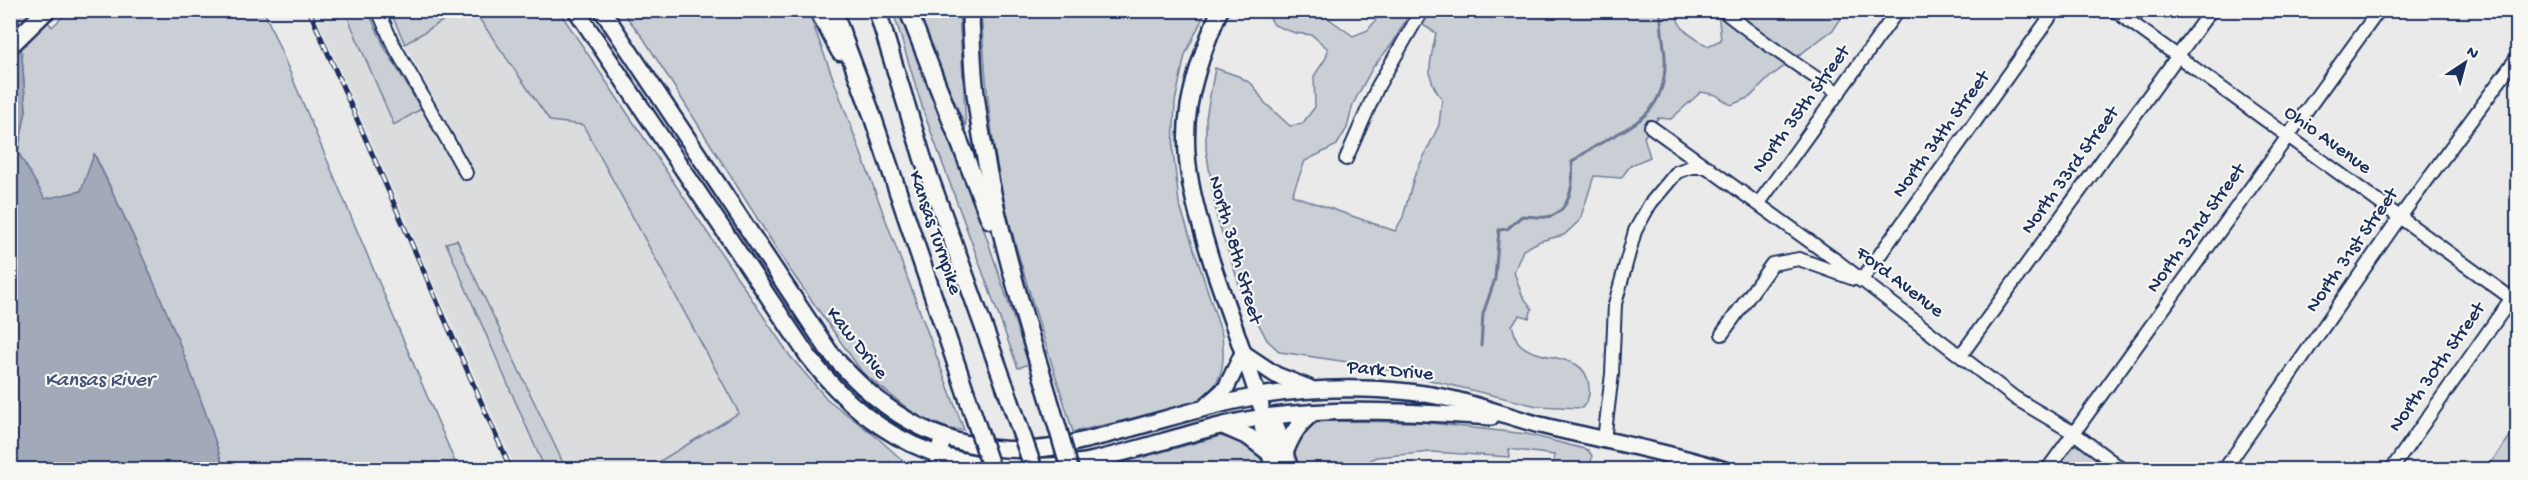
<svg xmlns="http://www.w3.org/2000/svg" width="2528" height="480" font-family="'Gochi Hand',sans-serif">
<style>
.built{fill:#dadcde}
.green{fill:#caced5;stroke:#727e9a;stroke-width:1.5}
.water{fill:#a2aaba;stroke:#6c7995;stroke-width:1.5}
.lines{fill:none;stroke-linecap:round;stroke-linejoin:round}
.stream{stroke:#6c7995;stroke-width:3}
.minor-casing{stroke:#1b2f5e;stroke-width:16}
.major-casing{stroke:#1b2f5e;stroke-width:20}
.highway-casing{stroke:#1b2f5e;stroke-width:21}
.minor{stroke:#f6f6f2;stroke-width:12}
.major{stroke:#f6f6f2;stroke-width:15}
.highway{stroke:#f6f6f2;stroke-width:16}
.rail-casing{stroke:#1b2f5e;stroke-width:5}
.rail{stroke:#f6f6f2;stroke-width:3;stroke-dasharray:9;stroke-linecap:butt}
.highway-bridge-casing{stroke:#1b2f5e;stroke-width:21;stroke-linecap:butt}
.highway-bridge{stroke:#f6f6f2;stroke-width:16}
.labels{text-anchor:middle;dominant-baseline:central;stroke-width:4.5;stroke-linejoin:round;paint-order:stroke}
.street-label{font-size:20px;fill:#1b2f5e;stroke:#f6f6f2}
.water-label{font-size:21px;font-style:italic;fill:#44547a;stroke:#f6f6f2}
</style>
<rect width="100%" height="100%" fill="#e9eae9"/>
<filter id="ink" filterUnits="userSpaceOnUse"><feTurbulence type="fractalNoise" baseFrequency=".0167" numOctaves="2"/><feDisplacementMap in="SourceGraphic" scale="12" xChannelSelector="R" yChannelSelector="G"/><feConvolveMatrix kernelMatrix="1 2 1 2 8 2 1 2 1" color-interpolation-filters="sRGB"/></filter>
<g filter="url(#ink)">
<path class="built" d="M314 11H345L394 125 435 101 405 44 459 11H473L550 120 583 124 739 413 647 469H566L457 240 446 243 545 469H516Z"/>
<g class="green">
<path d="M14 11H39L52 27 69 11H264L458 469H224C191 362 144 256 95 155L81 191 45 199 18 152 26 110 19 18Z"/>
<path d="M345 11H368L385 48 421 109 394 125Z"/>
<path d="M390 11H459L405 44Z"/>
<path d="M474 11H559L790 356 827 399 879 439 912 469H647L739 413 583 125 550 121Z"/>
<path d="M622 11H808L964 430 950 429 917 416 862 372 788 267 644 39Z"/>
<path d="M893 11H899L921 70 969 185 1029 364 1018 368 924 113Z"/>
<path d="M916 11H959L966 127 944 79Z"/>
<path d="M981 11H1206L1185 55 1175 102 1173 151 1179 203 1222 335C1226 370 1222 386 1191 405L1073 432C1050 355 1023 279 1004 201 990 139 985 74 981 11Z"/>
<path d="M1266 11H1318L1353 36 1368 30 1376 20 1365 11H1411L1392 44 1373 67 1353 104 1347 128 1337 145 1305 161 1292 195 1395 231 1403 217 1414 177 1439 125 1442 99C1423 76 1431 60 1436 33L1423 25 1432 11H1675C1678 29 1692 37 1708 46L1721 40 1718 11H1846L1834 29 1770 77 1750 97 1731 105 1716 95 1701 92 1671 119 1658 118 1644 137 1650 157 1631 165 1621 178 1594 176 1580 220 1564 235 1540 241 1523 250 1514 272 1522 295 1532 309 1529 318 1520 315 1512 325C1514 330 1515 339 1519 343 1538 364 1587 349 1589 387 1590 396 1588 400 1582 408L1537 406 1368 365 1280 352 1267 340 1241 290 1217 218 1206 149V118L1215 68 1238 76 1252 84 1265 103 1290 126 1302 124 1315 107 1314 76 1326 58 1328 49 1312 35 1295 33 1274 25Z"/>
<path d="M457 240 566 469H545L446 243Z"/>
<path d="M1322 421 1421 422 1527 434 1588 450 1592 456 1591 464 1553 465 1554 455 1509 449 1510 457 1431 452 1376 457 1356 469 1297 470 1292 453C1299 437 1306 425 1322 421Z"/>
<path d="M2517 427V469H2486Z"/>
<path d="M1220 436C1240 441 1260 449 1266 469L1096 470Z"/>
<path d="M2078 445 2111 469H2056L2073 446Z"/>
</g>
<path class="water" d="M10 11H14L19 18 26 110 18 152 45 199 81 191 94 154C144 256 191 361 224 469H11Z"/>
<g class="lines">
<path class="stream" d="M1481 346 1483 314 1495 279 1499 230 1507 229 1522 216C1529 216 1539 218 1546 217 1571 214 1574 181 1572 162 1615 127 1668 127 1665 57 1664 41 1660 27 1661 10"/>
<defs>
<g id="minor">
<path d="M378 10 392 42 466 173"/>
<path d="M1722 10C1760 40 1799 67 1839 93"/>
<path d="M2114 10 2518 303"/>
<path d="M1651 127 1837 261 2015 398 2074 433 2123 470"/>
<path d="M1346 159 1378 86 1422 10"/>
<path d="M1759 203 1898 10"/>
<path d="M1861 281 2055 10"/>
<path d="M1722 334 1772 264 1799 259 1854 279"/>
<path d="M1961 355 2211 10"/>
<path d="M1604 440 1612 374 1615 304 1635 231 1650 204 1677 172 1691 167H1708"/>
<path d="M2047 470 2379 10"/>
<path d="M2224 470 2400 217 2518 56"/>
<path d="M2391 470 2518 289"/>
</g>
<g id="major">
<path d="M576 10 808 356C880 451 967 480 1085 462 1146 449 1204 426 1265 417 1340 407 1416 412 1491 417"/>
<path d="M602 10 829 351C885 418 949 455 1039 449 1057 448 1077 442 1094 438 1150 425 1204 405 1260 396 1295 390 1329 388 1364 389 1397 390 1431 393 1463 402 1489 409 1514 418 1540 425 1602 440 1664 451 1725 470"/>
<path d="M1220 10C1206 42 1195 72 1189 106 1180 161 1196 211 1212 263 1228 311 1246 358 1261 406"/>
<path d="M1243 353 1276 375 1309 388"/>
<path d="M1206 406 1226 388 1243 353"/>
</g>
<g id="highway">
<path d="M818 10 840 52"/>
<path d="M833 10 871 112 968 399"/>
<path d="M877 10 923 159 1005 386"/>
<path d="M908 10 990 220"/>
<path d="M970 10C972 39 972 69 976 98 988 193 1014 284 1042 375"/>
<path d="M10 46 47 10"/>
<path d="M1265 417 1276 427 1290 470"/>
<path d="M1265 417 1263 428 1275 470"/>
<path d="M1224 426 1249 437 1270 453"/>
<path d="M1284 454C1291 436 1297 425 1312 413"/>
<path d="M940 470 938 456 943 437"/>
</g>
</defs>
<use href="#minor" class="minor-casing"/>
<use href="#major" class="major-casing"/>
<use href="#highway" class="highway-casing"/>
<use href="#minor" class="minor"/>
<use href="#major" class="major"/>
<use href="#highway" class="highway"/>
<defs>
<path id="rail" d="M309 10 511 470"/>
</defs>
<use href="#rail" class="rail-casing"/>
<use href="#rail" class="rail"/>
<defs>
<g id="highway-bridge">
<path d="M1042 375 1070 470"/>
<path d="M1005 386 1034 470"/>
<path d="M968 399 992 470"/>
</g>
</defs>
<use href="#highway-bridge" class="highway-bridge-casing"/>
<use href="#highway-bridge" class="highway-bridge"/>
</g>
</g>
<g class="labels">
<g class="street-label">
<text transform="translate(1802 110) rotate(-54)">North 35th Street</text>
<text transform="translate(1942 135) rotate(-54)">North 34th Street</text>
<text transform="translate(2327 141) rotate(36)">Ohio Avenue</text>
<text transform="translate(2071 171) rotate(-54)">North 33rd Street</text>
<text transform="translate(2197 229) rotate(-54)">North 32nd Street</text>
<text transform="translate(934 233) rotate(71)">Kansas Turnpike</text>
<text transform="translate(1234 250) rotate(74)">North 38th Street</text>
<text transform="translate(2353 251) rotate(-55)">North 31st Street</text>
<text transform="translate(1899 283) rotate(37)">Ford Avenue</text>
<text transform="translate(856 344) rotate(51)">Kaw Drive</text>
<text transform="translate(2438 368) rotate(-55)">North 30th Street</text>
<text transform="translate(1390 372) rotate(5)">Park Drive</text>
</g>
<g class="water-label">
<text x="99" y="381">Kansas River</text>
</g>
</g>
<rect width="2528" height="480" fill="none" stroke="#f6f6f2" stroke-width="36"/>
<rect x="18" y="18" width="2492" height="444" fill="none" stroke="#1b2f5e" stroke-width="2" filter="url(#ink)"/>
<g transform="translate(2465 63) rotate(36)" stroke="#f6f6f2" stroke-width="4.5" paint-order="stroke">
<path d="M0-4.5L10 22L0 15L-10 22Z" fill="#1b2f5e"/>
<text y="-9" font-size="16" font-weight="bold" text-anchor="middle" fill="#1b2f5e">N</text>
</g>
</svg>
